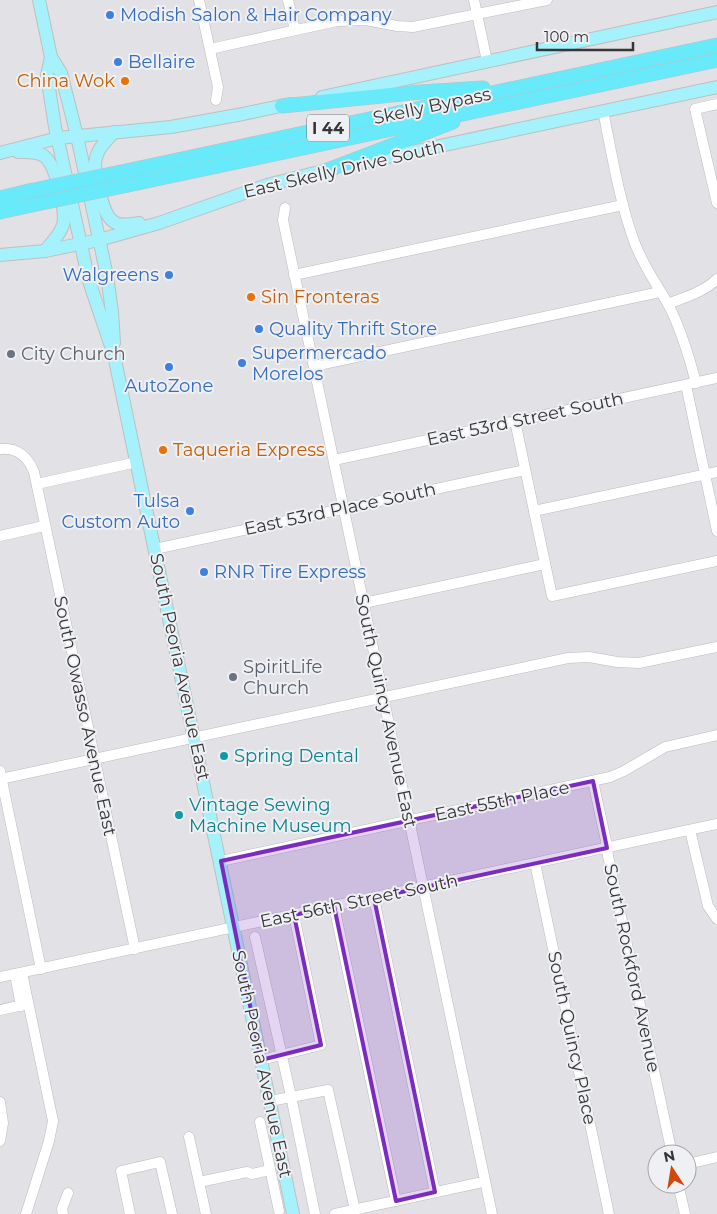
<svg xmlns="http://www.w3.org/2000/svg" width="717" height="1214" font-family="Montserrat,sans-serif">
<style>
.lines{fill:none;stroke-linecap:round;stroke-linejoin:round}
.minor-casing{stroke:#bbbbbe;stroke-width:11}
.major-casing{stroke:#bfbfbf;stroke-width:14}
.highway-casing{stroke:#bfbfbf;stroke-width:15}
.minor{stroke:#fff;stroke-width:10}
.major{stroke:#a5f2fd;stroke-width:12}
.highway{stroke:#69eafb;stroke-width:14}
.highway-bridge-casing{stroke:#bfbfbf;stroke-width:15;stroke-linecap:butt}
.highway-bridge{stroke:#69eafb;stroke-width:14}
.marked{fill:#7b2cbf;fill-opacity:0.2;stroke:#7b2cbf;stroke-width:4;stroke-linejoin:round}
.shop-dot{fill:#3f7fe0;stroke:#eff0f3;stroke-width:2}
.food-dot{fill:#e8710a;stroke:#eff0f3;stroke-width:2}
.worship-dot{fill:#6b7280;stroke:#eff0f3;stroke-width:2}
.culture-dot{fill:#0f9aa8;stroke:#eff0f3;stroke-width:2}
.labels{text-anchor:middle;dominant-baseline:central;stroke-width:4;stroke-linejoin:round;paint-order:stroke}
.shield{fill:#eff0f3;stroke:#6e6e6f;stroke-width:1}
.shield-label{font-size:16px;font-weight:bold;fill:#363637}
.shop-label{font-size:18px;fill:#366cbe;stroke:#eff0f3;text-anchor:start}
.food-label{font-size:18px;fill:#c56008;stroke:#eff0f3;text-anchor:start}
.street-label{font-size:18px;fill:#363637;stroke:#eff0f3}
.worship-label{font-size:18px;fill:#5b616d;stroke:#eff0f3;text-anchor:start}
.culture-label{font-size:18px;fill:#0d838f;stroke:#eff0f3;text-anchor:start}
</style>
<rect width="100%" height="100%" fill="#e2e2e6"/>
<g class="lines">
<defs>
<g id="minor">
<path d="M199 0 218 87 216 100"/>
<path d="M288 0 295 30"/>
<path d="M474 0 487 61"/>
<path d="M210 49 337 21 366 20 397 26 413 27 547 0"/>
<path d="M717 104 695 109 717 203"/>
<path d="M603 111C612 154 619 200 634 241 642 264 656 283 668 304 681 329 689 356 696 383"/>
<path d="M285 208 283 220 492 1214"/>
<path d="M294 275 623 205"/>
<path d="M668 304C685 297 704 292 717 279"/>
<path d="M314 366 660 292"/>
<path d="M686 385 717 531"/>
<path d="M515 421 552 596 717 561"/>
<path d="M0 449C17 447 28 457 34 472L135 949"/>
<path d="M334 460 717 378"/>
<path d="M37 484 137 462"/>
<path d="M534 511 717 472"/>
<path d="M0 536 44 526"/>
<path d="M155 549 525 470"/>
<path d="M364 603 545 564"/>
<path d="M0 771 41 969"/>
<path d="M0 779 568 658 589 657 617 662 639 663 717 647"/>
<path d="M593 781 606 841 608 856 672 1154"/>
<path d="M690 830 708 906 717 919"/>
<path d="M221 861 610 777 624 771 665 747 717 735"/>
<path d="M535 863 609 1214"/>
<path d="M374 898 435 1192"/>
<path d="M334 906 396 1201"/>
<path d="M255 937 291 1096 315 1214"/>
<path d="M22 973 53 1121 49 1141 26 1214"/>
<path d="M15 974 21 1006"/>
<path d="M0 977 717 824"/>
<path d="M0 1010 27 1004"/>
<path d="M261 1060 321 1045 294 915"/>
<path d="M270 1101 328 1090 355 1210"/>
<path d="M0 1102 3 1123 0 1141"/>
<path d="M260 1122 279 1211"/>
<path d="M189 1137 206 1214"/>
<path d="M687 1164 717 1157"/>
<path d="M199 1182 247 1172 252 1174 270 1170"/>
<path d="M678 1184 685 1214"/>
<path d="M63 1214 62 1209 68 1193"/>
<path d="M130 1214 121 1171 160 1162 172 1214"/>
<path d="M335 1214 478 1183"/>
</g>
<g id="major">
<path d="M39 0 51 57 61 73 77 136 107 276 112 312 114 343"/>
<path d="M51 57 47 75 55 127 89 281 114 355 293 1214"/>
<path d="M322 97 717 12"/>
<path d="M114 132C104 143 95 151 95 166 98 180 101 217 116 223 122 226 132 224 139 223"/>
<path d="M18 152C27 152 37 151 44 156 56 165 67 212 63 225 60 235 51 243 45 251"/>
<path d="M0 153 58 138 171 127 243 114 290 104"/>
<path d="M355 164 717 87"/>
<path d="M0 255 45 251 99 240 159 223 267 185 335 168"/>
</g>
<g id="highway">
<path d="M282 106 421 92 483 88"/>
<path d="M126 171 717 45"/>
<path d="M325 171 453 122"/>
<path d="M128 185 717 60"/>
<path d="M0 198 29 191"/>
<path d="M0 212 32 205"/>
</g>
</defs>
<use href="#minor" class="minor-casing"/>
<use href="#major" class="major-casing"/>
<use href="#highway" class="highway-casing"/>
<use href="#minor" class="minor"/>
<use href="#major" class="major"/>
<use href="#highway" class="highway"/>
<defs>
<g id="highway-bridge">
<path d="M29 191 126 171"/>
<path d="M32 205 128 185"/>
</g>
</defs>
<use href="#highway-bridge" class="highway-bridge-casing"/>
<use href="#highway-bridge" class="highway-bridge"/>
</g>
<path class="marked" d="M593 781 607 848 374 898 435 1192 396 1201 334 906 294 915 321 1045 261 1060 221 861Z"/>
<g class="shop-dot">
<circle cx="110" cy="15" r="5"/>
<circle cx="118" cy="62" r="5"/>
<circle cx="169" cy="275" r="5"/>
<circle cx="259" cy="329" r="5"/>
<circle cx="242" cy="363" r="5"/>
<circle cx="169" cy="367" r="5"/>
<circle cx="190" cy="511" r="5"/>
<circle cx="204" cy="572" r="5"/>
</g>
<g class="food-dot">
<circle cx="125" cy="81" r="5"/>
<circle cx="251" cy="297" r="5"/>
<circle cx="163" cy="450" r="5"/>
</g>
<g class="worship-dot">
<circle cx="11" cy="354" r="5"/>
<circle cx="233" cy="677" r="5"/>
</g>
<g class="culture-dot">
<circle cx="224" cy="756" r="5"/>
<circle cx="179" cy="815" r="5"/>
</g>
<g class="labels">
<rect class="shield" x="307" y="114.5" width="42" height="27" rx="4"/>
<g class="shield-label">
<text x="328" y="128">I 44</text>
</g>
<g class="shop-label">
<text x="120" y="15">Modish Salon &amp; Hair Company</text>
<text x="128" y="62">Bellaire</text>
<text x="159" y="275" text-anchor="end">Walgreens</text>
<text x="269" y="329">Quality Thrift Store</text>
<text x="252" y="353">Supermercado<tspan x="252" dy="21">Morelos</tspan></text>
<text x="169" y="386" text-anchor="middle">AutoZone</text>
<text x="180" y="501" text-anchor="end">Tulsa<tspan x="180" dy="21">Custom Auto</tspan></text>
<text x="214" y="572">RNR Tire Express</text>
</g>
<g class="food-label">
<text x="115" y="81" text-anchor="end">China Wok</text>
<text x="261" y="297">Sin Fronteras</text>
<text x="173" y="450">Taqueria Express</text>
</g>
<g class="street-label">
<text transform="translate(432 106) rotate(-12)">Skelly Bypass</text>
<text transform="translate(344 169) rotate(-13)">East Skelly Drive South</text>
<text transform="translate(525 419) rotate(-12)">East 53rd Street South</text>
<text transform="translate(340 509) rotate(-12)">East 53rd Place South</text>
<text transform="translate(180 667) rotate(78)">South Peoria Avenue East</text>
<text transform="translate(386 711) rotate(78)">South Quincy Avenue East</text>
<text transform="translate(85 716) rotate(78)">South Owasso Avenue East</text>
<text transform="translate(502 801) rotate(-12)">East 55th Place</text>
<text transform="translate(359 901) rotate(-12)">East 56th Street South</text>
<text transform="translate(632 968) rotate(78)">South Rockford Avenue</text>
<text transform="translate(572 1038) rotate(78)">South Quincy Place</text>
<text transform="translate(262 1064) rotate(78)">South Peoria Avenue East</text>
</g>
<g class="worship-label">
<text x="21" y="354">City Church</text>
<text x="243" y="667">SpiritLife<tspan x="243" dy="21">Church</tspan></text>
</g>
<g class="culture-label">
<text x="234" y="756">Spring Dental</text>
<text x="189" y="805">Vintage Sewing<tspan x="189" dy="21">Machine Museum</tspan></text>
</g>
</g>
<g transform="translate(672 1169) rotate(348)"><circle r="24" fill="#eff0f3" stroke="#a5a6a8"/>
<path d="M0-4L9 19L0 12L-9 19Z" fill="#cf490b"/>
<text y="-8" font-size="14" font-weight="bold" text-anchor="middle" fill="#363637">N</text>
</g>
<path d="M537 42v8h96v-8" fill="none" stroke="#363637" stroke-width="2.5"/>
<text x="544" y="42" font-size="15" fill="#363637" stroke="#eff0f3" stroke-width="4" paint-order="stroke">100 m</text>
</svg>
